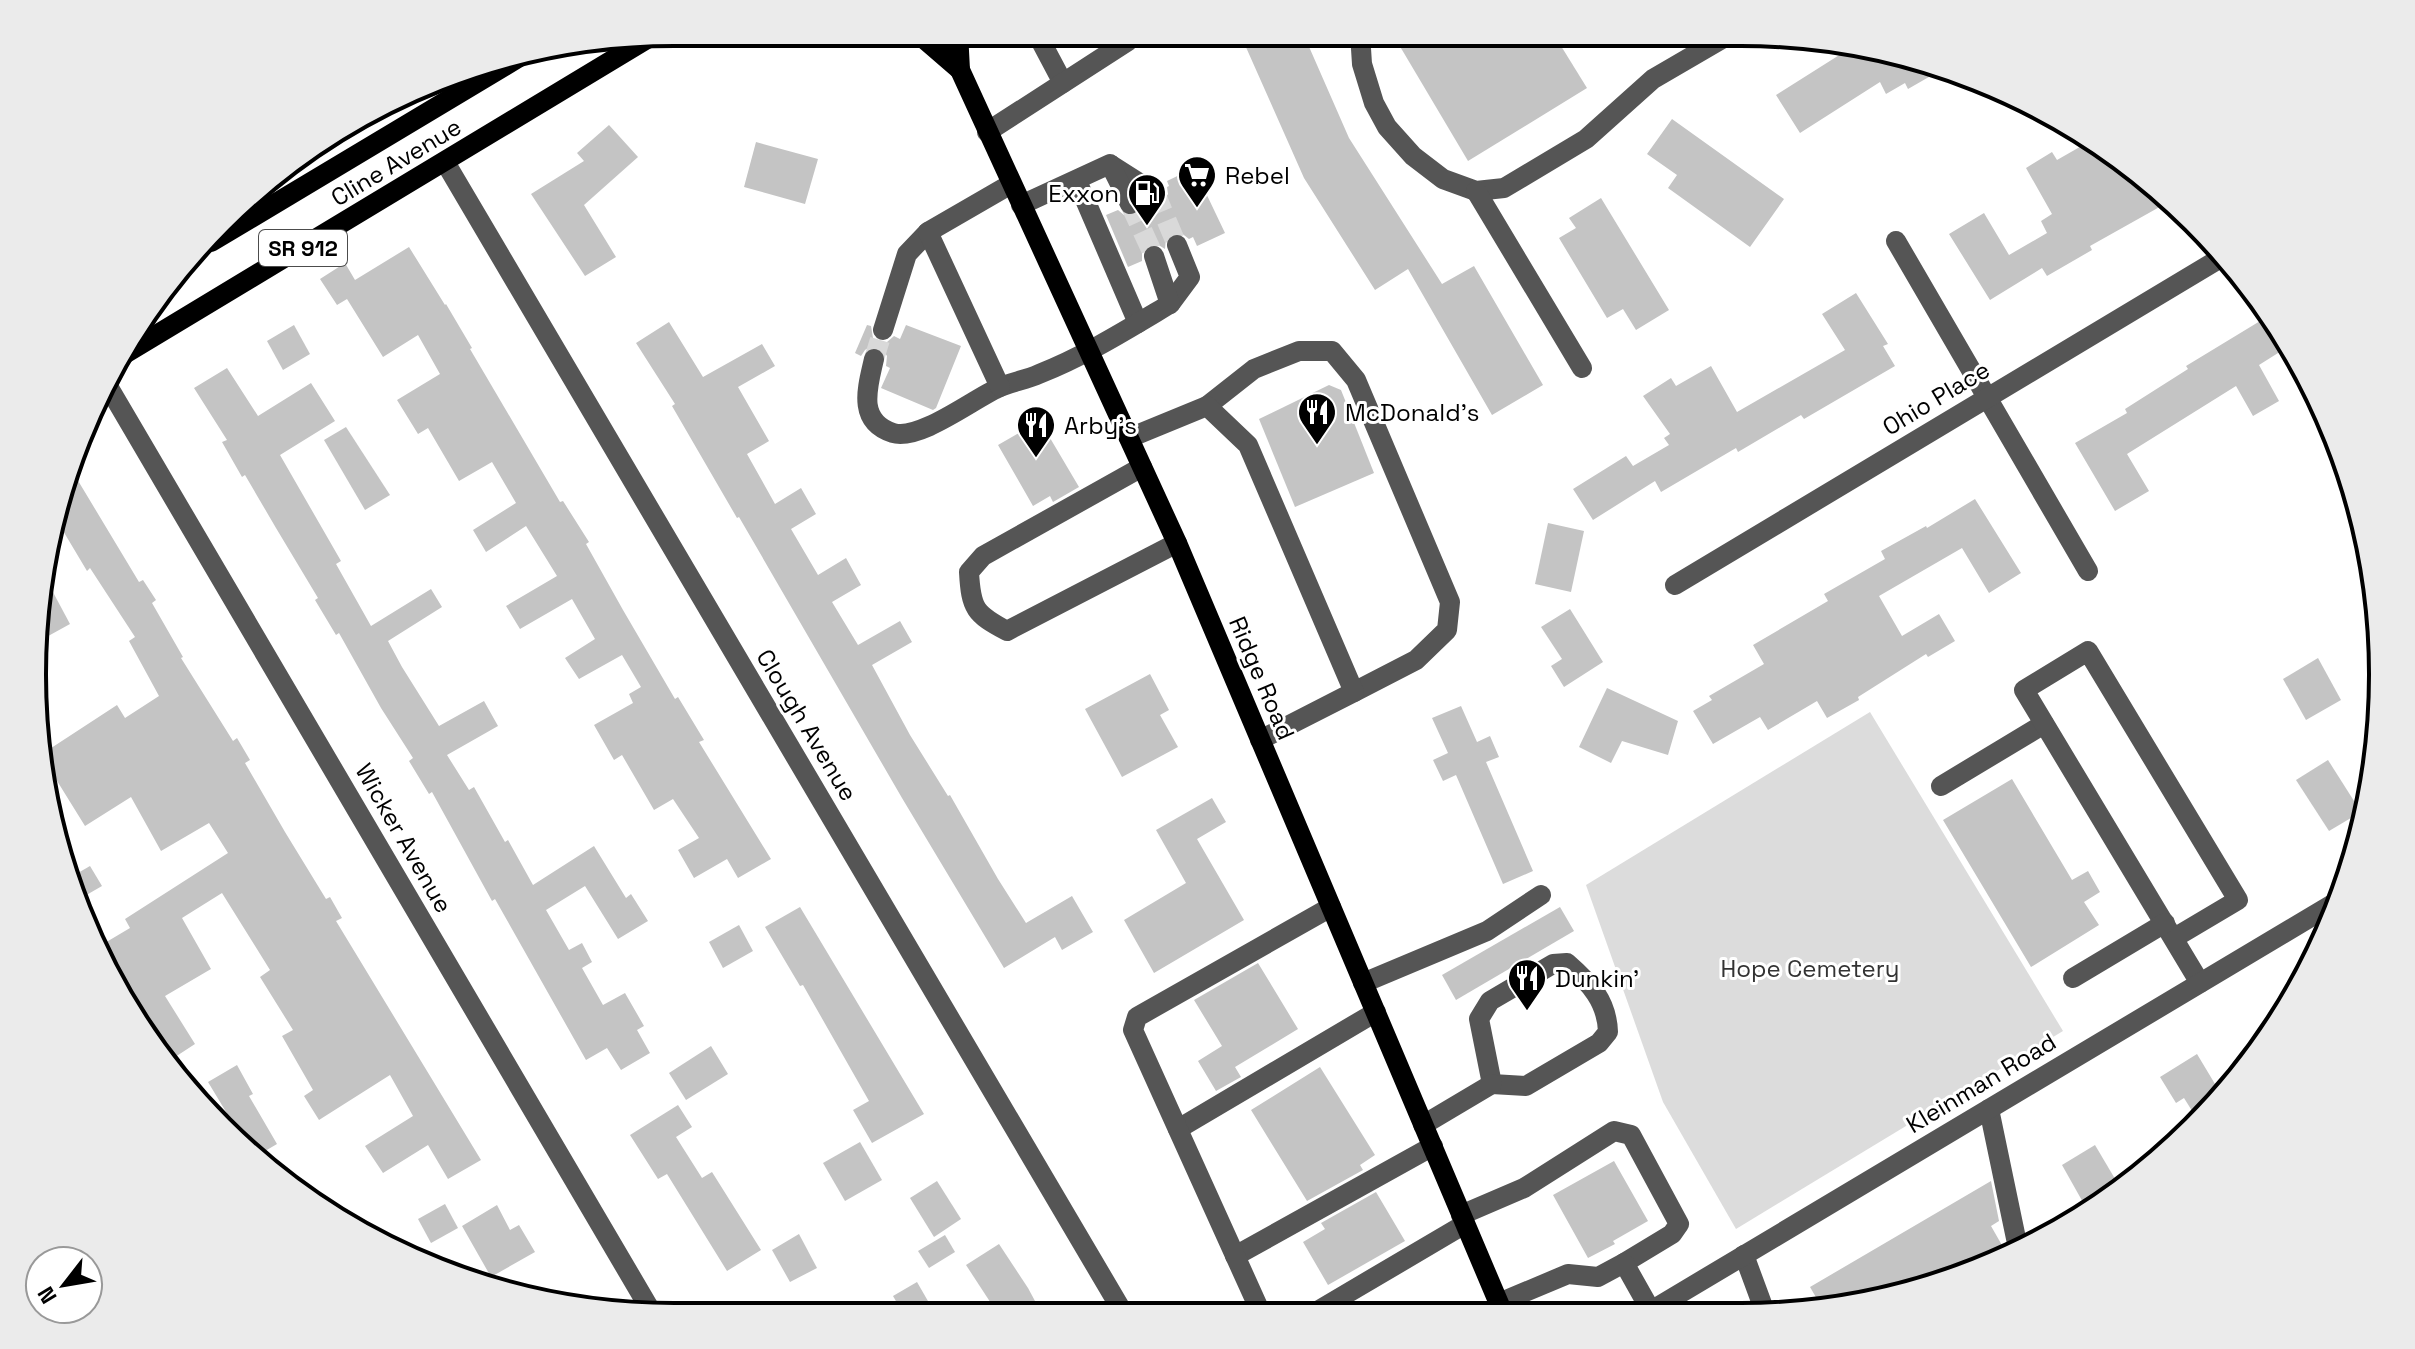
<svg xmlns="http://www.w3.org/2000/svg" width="2415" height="1349" font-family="'Space Grotesk',sans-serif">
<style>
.green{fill:#dcdcdc}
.building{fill:#c4c4c4}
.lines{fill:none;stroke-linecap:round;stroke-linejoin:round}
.minor-tunnel{stroke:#d9d9d9;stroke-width:20;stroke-dasharray:20 10;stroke-linecap:butt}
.minor{stroke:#555;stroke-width:20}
.major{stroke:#000;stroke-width:20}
.labels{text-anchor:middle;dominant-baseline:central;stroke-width:6;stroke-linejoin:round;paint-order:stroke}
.shield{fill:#fff;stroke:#4c4c4c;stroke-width:2}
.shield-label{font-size:22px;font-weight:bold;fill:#000}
.street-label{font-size:24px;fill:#000;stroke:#fff}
.poi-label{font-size:24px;fill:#000;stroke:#fff;text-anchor:start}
.park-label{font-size:24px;fill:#333;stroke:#fff}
.rim{fill:none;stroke:#000;stroke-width:4}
</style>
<rect width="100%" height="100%" fill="#fff"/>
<path class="green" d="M1870 712 2063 1031 1736 1229 1663 1102 1586 885Z"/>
<g class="building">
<path d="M1273 33H1303L1349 138 1442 284 1474 266 1543 385 1492 415 1408 269 1375 290 1304 178 1245 45Z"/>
<path d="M1392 33H1553L1587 88 1468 161Z"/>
<path d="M1852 47 1948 66 1908 89 1905 83 1886 94 1880 82 1800 133 1776 95Z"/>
<path d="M1672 119 1784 199 1750 247 1668 188 1677 175 1647 154Z"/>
<path d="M609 125 638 157 584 205 616 257 585 276 531 194 584 161 577 153Z"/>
<path d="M2092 140 2164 192 2172 200 2090 246 2092 250 2047 276 2042 268 1990 300 1949 234 1984 213 2009 255 2047 233 2041 221 2052 214 2026 168 2052 152 2057 160Z"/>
<path d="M756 142 818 159 805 204 744 187Z"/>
<path d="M1194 168 1225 233 1197 246 1193 237 1189 239 1180 232 1173 233 1166 238 1165 249 1157 244H1149L1142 253V261L1128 267 1106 215 1118 210 1124 215 1135 216 1141 210 1142 200 1154 206 1162 204 1168 194 1167 187 1169 186 1167 181Z"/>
<path d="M1601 198 1669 310 1636 330 1623 309 1607 318 1559 238 1576 228 1569 218Z"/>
<path d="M409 247 445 305 446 304 472 348 470 349 560 502 563 501 589 542 586 544 623 610 675 699 678 697 704 740 699 742 771 859 738 878 727 859 694 878 678 850 699 838 673 799 654 810 622 755 614 760 594 725 633 703 629 694 641 687 622 655 579 679 565 658 595 639 572 599 520 629 506 606 557 576 526 526 486 552 473 530 516 503 492 462 459 481 428 428 418 434 397 400 440 374 418 335 383 357 347 299 337 305 320 279 345 263 355 280Z"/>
<path d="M1856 293 1888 344 1883 346 1895 366 1804 419 1801 415 1738 452 1736 448 1661 492 1655 481 1593 520 1573 489 1626 456 1633 466 1669 445 1664 438 1670 434 1643 396 1671 378 1676 386 1711 366 1737 412 1845 350 1822 314Z"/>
<path d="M2270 315 2289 346 2259 365 2279 401 2253 416 2236 386 2127 454 2149 491 2115 511 2075 443 2127 413 2125 409 2188 369 2186 366Z"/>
<path d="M669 322 703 377 762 344 775 366 738 387 769 441 747 454 775 504 801 488 816 514 791 529 818 575 846 558 861 585 832 602 858 645 900 621 912 642 872 665 910 735 948 796 950 795 998 879 1026 923 1072 896 1093 932 1062 950 1055 937 1004 968 902 798 739 517 737 518 672 406 675 404 636 343Z"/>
<path d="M294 325 310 354 283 370 267 341Z"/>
<path d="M867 325 871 326 873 338 880 343 887 342 894 336 900 339 906 325 961 346 936 408 933 410 881 388 890 368 886 366 887 356 883 350 878 347 871 346 865 350 861 356 855 353Z"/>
<path d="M227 368 258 416 311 383 335 421 280 455 341 561 336 564 371 626 431 589 442 607 388 641 402 667 439 726 484 701 498 726 447 755 469 790 474 787 505 842 508 840 533 885 594 846 626 898 631 894 648 921 618 939 585 886 546 910 569 950 582 943 592 962 582 968 603 1005 625 993 644 1026 637 1030 650 1053 621 1070 607 1048 586 1060 495 899 492 901 432 792 429 794 409 761 413 758 381 708 339 633 336 635 315 600 318 598 276 528 245 475 242 477 222 442 227 440 194 388Z"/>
<path d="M1329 385 1341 390 1374 473 1295 507 1259 419Z"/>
<path d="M1040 421 1079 487 1053 502 1050 496 1033 506 998 445Z"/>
<path d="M346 427 390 495 365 510 324 440Z"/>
<path d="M71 469 139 582 143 580 156 600 152 603 183 657 181 658 233 741 237 738 250 760 245 763 285 832 326 899 330 897 342 918 336 921 481 1160 448 1179 428 1145 383 1173 365 1146 413 1116 390 1075 319 1120 304 1096 313 1090 282 1036 293 1030 260 977 270 970 222 893 182 918 211 969 165 996 195 1044 172 1059 154 1030 150 1032 98 947 130 928 125 919 228 853 209 823 161 851 131 797 85 826 54 776 52 777 45 764 42 754 117 705 125 718 159 696 129 641 135 637 90 568 87 571 53 514 54 508Z"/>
<path d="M1975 499 2021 573 1989 593 1962 548 1879 596 1902 636 1939 614 1955 641 1928 657 1926 654 1858 697 1859 700 1827 718 1817 701 1768 730 1760 717 1713 744 1693 711 1712 700 1709 696 1764 664 1753 645 1828 601 1824 594 1885 559 1881 551 1926 526 1927 528Z"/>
<path d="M1548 523 1584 531 1571 592 1535 584Z"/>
<path d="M47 581 70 624 41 640Z"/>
<path d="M1570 609 1603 662 1564 687 1551 666 1562 659 1541 627Z"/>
<path d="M2318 658 2341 700 2306 720 2283 679Z"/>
<path d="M1150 674 1169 710 1160 715 1178 747 1122 777 1085 709Z"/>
<path d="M1607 688 1678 721 1668 755 1622 741 1611 763 1579 747Z"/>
<path d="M1461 706 1477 742 1490 736 1499 757 1486 762 1533 871 1503 884 1456 775 1443 781 1433 760 1448 753 1432 718Z"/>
<path d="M2328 760 2361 812 2329 831 2296 780Z"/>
<path d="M2012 779 2072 880 2088 871 2100 892 2084 902 2099 925 2031 967 1943 820Z"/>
<path d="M1212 798 1226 822 1197 839 1244 920 1154 973 1124 920 1186 883 1156 830Z"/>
<path d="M90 866 102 886 76 901 71 877Z"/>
<path d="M800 907 924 1114 872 1143 853 1110 869 1101 803 985 800 986 765 927Z"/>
<path d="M1560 907 1574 931 1456 1000 1442 975Z"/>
<path d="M739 925 753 951 723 968 709 942Z"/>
<path d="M1258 963 1298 1029 1235 1067 1241 1077 1216 1091 1198 1061 1222 1046 1194 1000Z"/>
<path d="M711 1046 728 1074 686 1100 669 1073Z"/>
<path d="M2197 1054 2221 1094 2217 1100 2194 1114 2184 1098 2176 1103 2160 1077Z"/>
<path d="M237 1065 253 1094 249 1096 277 1144 260 1154 243 1140 208 1082Z"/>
<path d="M1320 1067 1375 1155 1360 1165 1363 1170 1307 1201 1251 1110Z"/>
<path d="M678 1105 692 1127 676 1137 702 1178 712 1172 761 1250 727 1271 667 1174 658 1179 630 1135Z"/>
<path d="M860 1142 882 1180 845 1201 823 1163Z"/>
<path d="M2095 1145 2121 1189 2089 1213 2062 1165Z"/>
<path d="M1614 1161 1648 1221 1613 1241 1615 1244 1588 1258 1553 1195Z"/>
<path d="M937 1181 961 1219 934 1237 910 1198Z"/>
<path d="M1991 1181 1999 1221 1991 1226 2007 1254 1947 1283 1824 1311 1810 1287Z"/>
<path d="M1376 1192 1405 1241 1328 1285 1303 1242 1325 1229 1321 1223Z"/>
<path d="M445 1204 458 1228 431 1243 418 1219Z"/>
<path d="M497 1205 510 1230 519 1225 535 1252 491 1277 462 1226Z"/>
<path d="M799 1234 817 1268 790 1282 772 1250Z"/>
<path d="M945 1235 955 1252 929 1268 918 1251Z"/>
<path d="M999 1244 1028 1288 1042 1314H998L966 1265Z"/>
<path d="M917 1282 936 1315H904L893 1296Z"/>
</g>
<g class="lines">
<g class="minor-tunnel">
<path d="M1155 193 1177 245"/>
<path d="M1130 204 1154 256"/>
<path d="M874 359 883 330"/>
</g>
<g class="minor">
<path d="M1036 32 1063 83"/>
<path d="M1360 33 1362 64 1374 103 1387 127 1413 156 1443 179 1476 191 1504 188 1586 139 1653 79 1732 33"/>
<path d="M987 132 1128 41 1123 33"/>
<path d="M445 162 1124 1314"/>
<path d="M1111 165 1155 193"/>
<path d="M1077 181 1138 323"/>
<path d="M1476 191 1582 368"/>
<path d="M1021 205 1110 164 1130 204"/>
<path d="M1896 241 2088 571"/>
<path d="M1170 304 1190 277 1177 245"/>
<path d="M883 330 907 254 928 232"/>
<path d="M874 359C868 386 856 421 893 433 919 441 972 400 998 388 1011 382 1026 380 1039 374 1085 356 1128 329 1170 304L1154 256"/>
<path d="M1000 387 928 232 1011 184"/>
<path d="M109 388 654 1316"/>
<path d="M1207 406 1254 369 1299 351H1332L1356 380 1450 602 1447 630 1416 660 1354 692"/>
<path d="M1129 438 1207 406 1248 445 1354 692 1260 740"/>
<path d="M1142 467 983 556 969 572C971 609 975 614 1007 631L1177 543"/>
<path d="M1675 585 2224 256"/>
<path d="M1941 786 2044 724"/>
<path d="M2174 938 2238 900 2088 651 2024 690 2200 983"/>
<path d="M1567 963C1590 983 1607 1001 1608 1032L1599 1043 1526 1086 1492 1084 1479 1019 1490 1001 1553 964Z"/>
<path d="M2073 978 2165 923"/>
<path d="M1363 983 1487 931 1541 895"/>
<path d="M1989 1109 2018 1248"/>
<path d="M1423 1125 1492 1084"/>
<path d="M1178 1129 1376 1012"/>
<path d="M1461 1215 1524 1188 1614 1131 1631 1135 1679 1224 1672 1234 1624 1263"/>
<path d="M1744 1255 1765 1312"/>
<path d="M1235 1256 1433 1146"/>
<path d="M1499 1303 1568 1274 1598 1277 1624 1263 1651 1311"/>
<path d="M1649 1312 2341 899"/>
<path d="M1261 1313 1133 1030 1137 1017 1331 907"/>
<path d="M1314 1313 1465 1224"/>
</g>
<g class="major">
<path d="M916 32 960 70"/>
<path d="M958 32 960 70 1177 543 1503 1313"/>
<path d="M211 242 518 58"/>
<path d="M123 355 652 36"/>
</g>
</g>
<defs>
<symbol id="supermarket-pin" viewBox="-11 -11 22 30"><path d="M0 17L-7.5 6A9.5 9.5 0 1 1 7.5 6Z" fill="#000" stroke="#fff"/><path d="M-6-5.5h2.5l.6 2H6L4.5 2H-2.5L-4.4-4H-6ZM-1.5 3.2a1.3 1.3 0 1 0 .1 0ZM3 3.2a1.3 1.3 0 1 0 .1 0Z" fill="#fff"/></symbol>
<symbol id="fuel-pin" viewBox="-11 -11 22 30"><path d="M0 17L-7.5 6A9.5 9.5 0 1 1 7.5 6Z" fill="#000" stroke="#fff"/><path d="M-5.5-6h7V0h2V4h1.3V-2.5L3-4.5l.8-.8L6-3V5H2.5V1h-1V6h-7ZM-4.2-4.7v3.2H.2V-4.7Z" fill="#fff"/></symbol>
<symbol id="restaurant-pin" viewBox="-11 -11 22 30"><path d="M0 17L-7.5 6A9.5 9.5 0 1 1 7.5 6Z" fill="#000" stroke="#fff"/><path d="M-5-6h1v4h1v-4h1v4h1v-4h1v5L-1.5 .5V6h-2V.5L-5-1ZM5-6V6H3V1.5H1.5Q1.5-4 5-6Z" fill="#fff"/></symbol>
</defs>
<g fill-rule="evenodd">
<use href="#supermarket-pin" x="1175" y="153" width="44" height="60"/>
<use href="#fuel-pin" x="1125" y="171" width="44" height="60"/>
<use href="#restaurant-pin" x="1295" y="390" width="44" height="60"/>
<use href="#restaurant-pin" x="1014" y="403" width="44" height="60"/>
<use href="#restaurant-pin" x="1505" y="956" width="44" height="60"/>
</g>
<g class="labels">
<rect class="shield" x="259" y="230" width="88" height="36" rx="6"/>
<g class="shield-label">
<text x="303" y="248">SR 912</text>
</g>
<g class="street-label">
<text transform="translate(396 162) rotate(-31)">Cline Avenue</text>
<text transform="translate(1936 398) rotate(-31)">Ohio Place</text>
<text transform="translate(1262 678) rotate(67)">Ridge Road</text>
<text transform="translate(807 725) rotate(59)">Clough Avenue</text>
<text transform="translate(404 838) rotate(60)">Wicker Avenue</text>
<text transform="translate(1981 1083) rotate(-31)">Kleinman Road</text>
</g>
<g class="poi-label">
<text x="1225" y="175">Rebel</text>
<text x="1119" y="193" text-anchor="end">Exxon</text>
<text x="1345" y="412">McDonald's</text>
<text x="1064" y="425">Arby's</text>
<text x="1555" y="978">Dunkin'</text>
</g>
<g class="park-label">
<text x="1810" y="968">Hope Cemetery</text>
</g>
</g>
<path d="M0 0H2415V1349H0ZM674 46H1741A628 628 0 0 1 2369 674V675A628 628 0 0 1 1741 1303H674A628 628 0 0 1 46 675V674A628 628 0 0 1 674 46Z" fill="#ebebeb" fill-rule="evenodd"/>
<path class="rim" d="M674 46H1741A628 628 0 0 1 2369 674V675A628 628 0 0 1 1741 1303H674A628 628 0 0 1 46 675V674A628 628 0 0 1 674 46Z"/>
<g transform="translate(64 1285) rotate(239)"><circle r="38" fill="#ffffff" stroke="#999999" stroke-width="2"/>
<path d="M0-6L14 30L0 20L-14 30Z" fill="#000000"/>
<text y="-12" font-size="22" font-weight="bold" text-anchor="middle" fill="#000000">N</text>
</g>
</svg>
